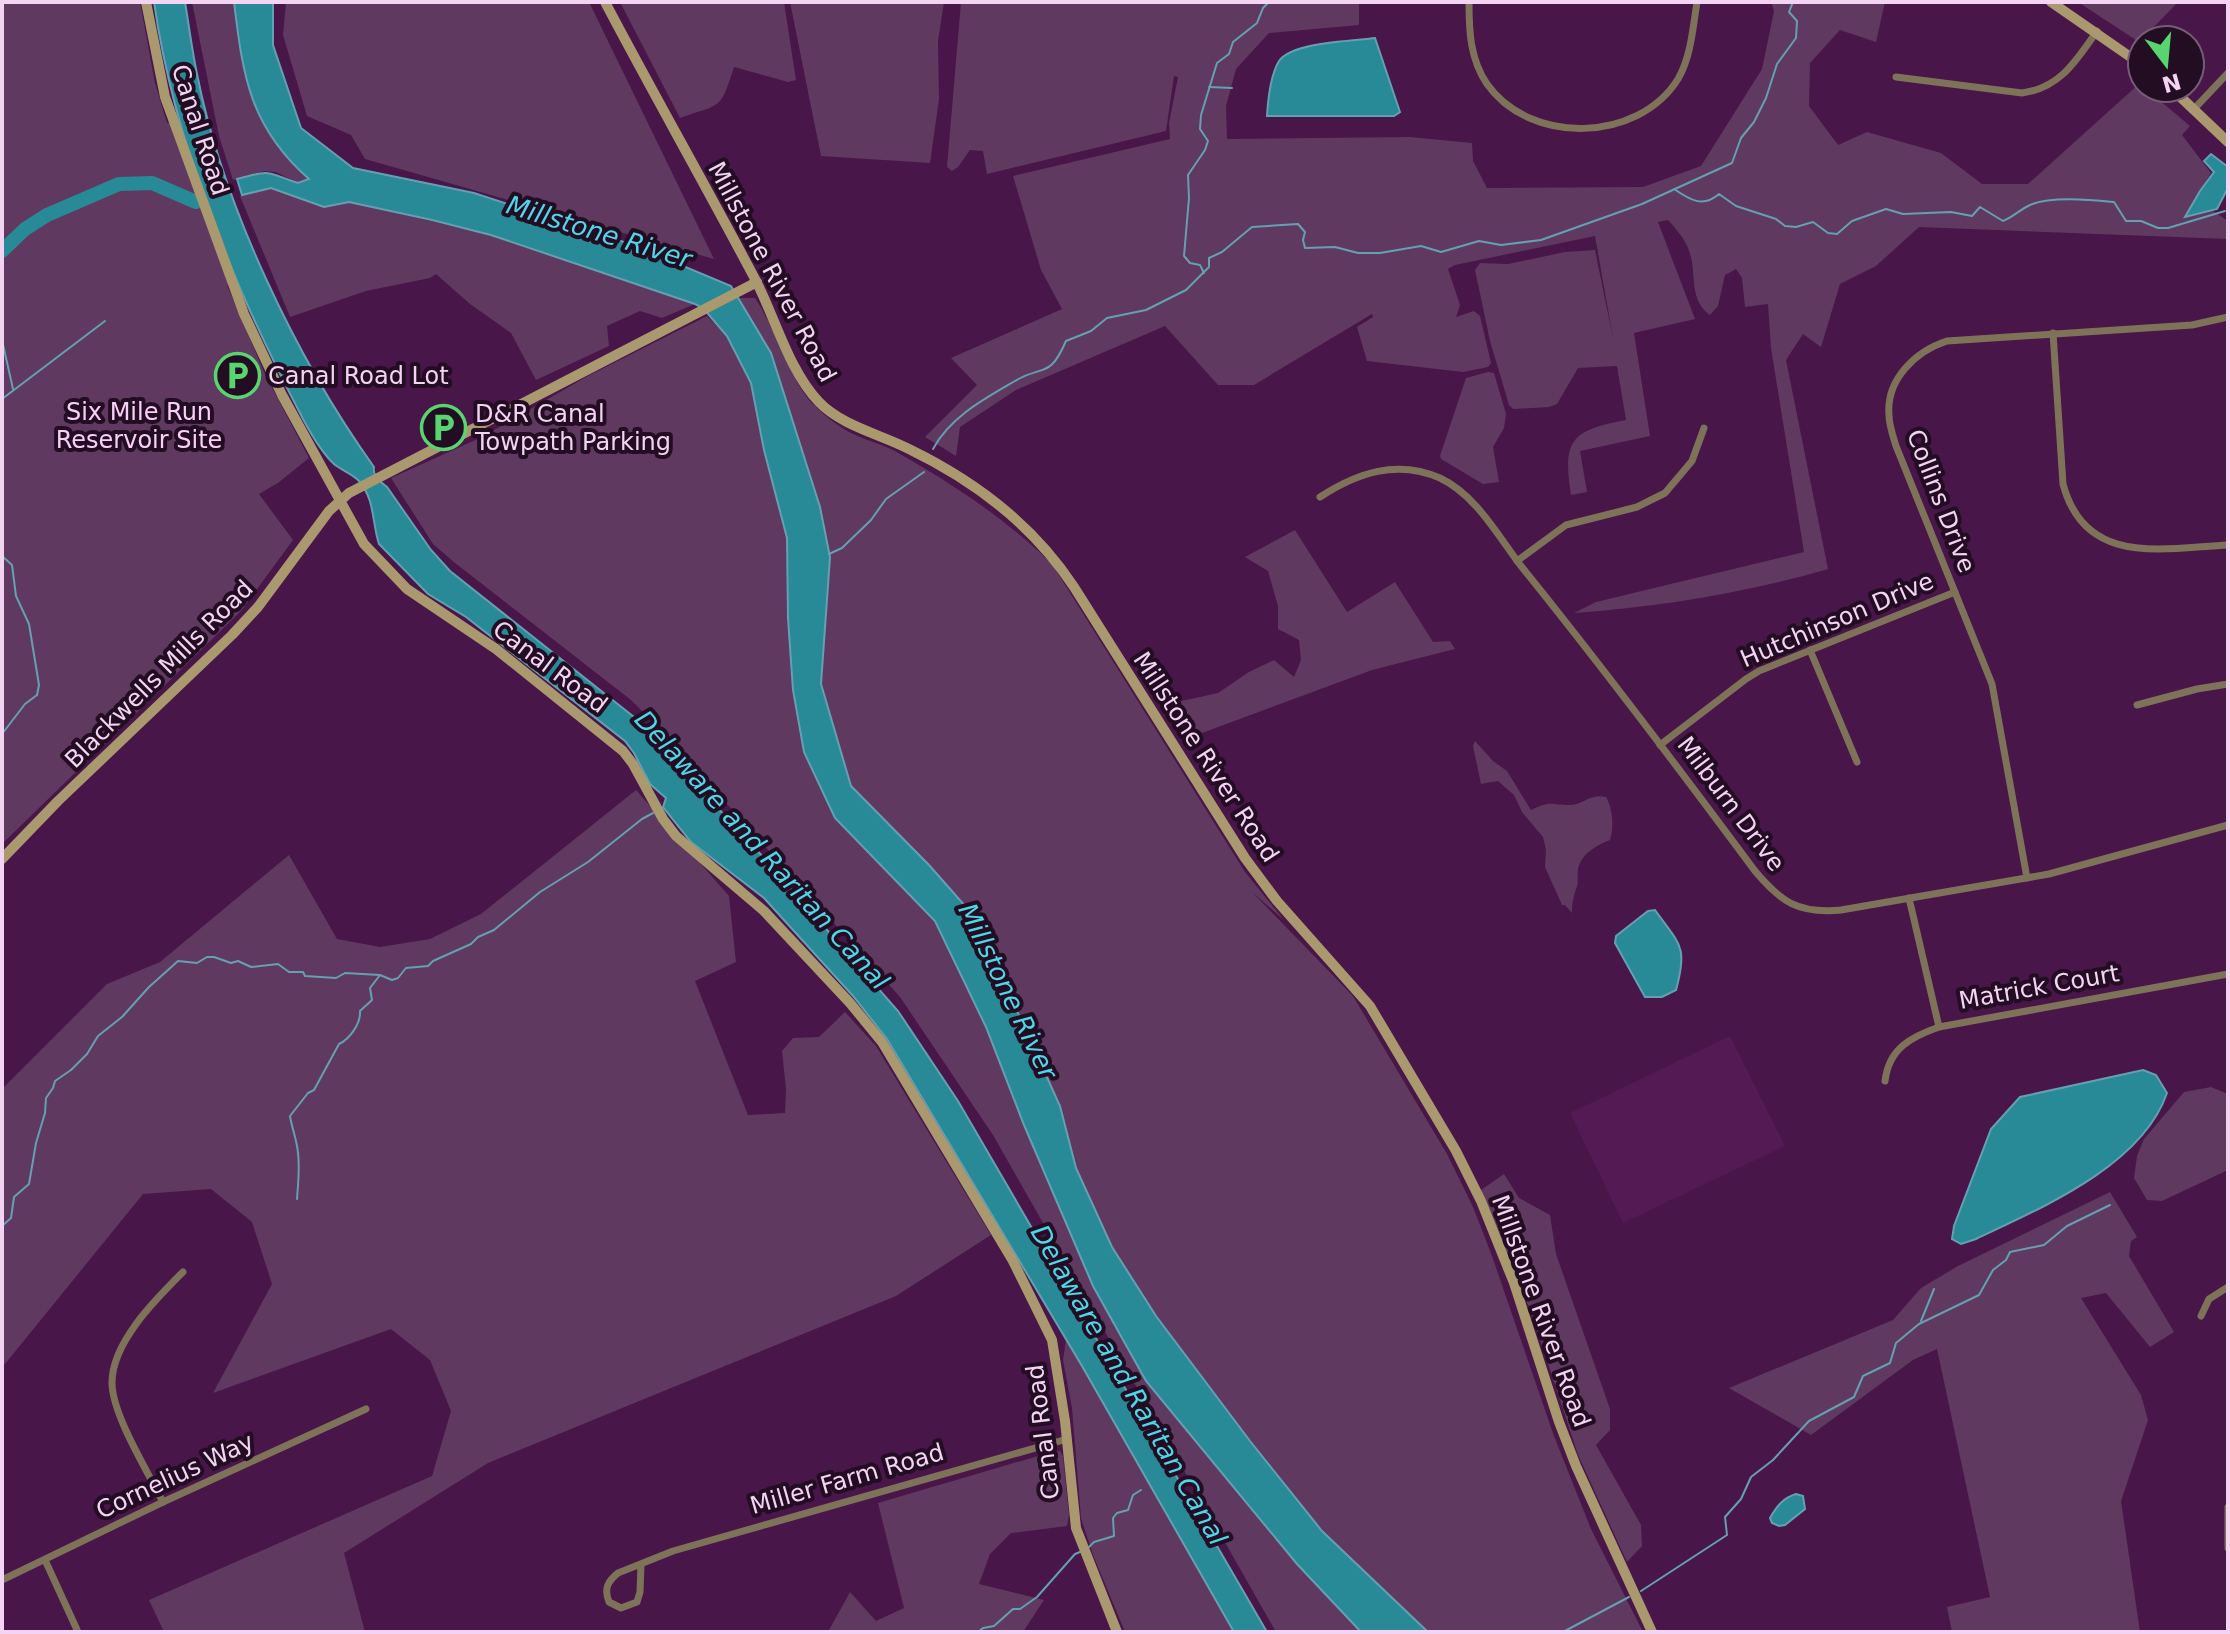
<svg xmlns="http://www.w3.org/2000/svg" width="2230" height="1634" font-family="'DejaVu Sans',sans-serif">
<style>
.built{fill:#531a54}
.green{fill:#5f395f}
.water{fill:#288a96;stroke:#65a0b2;stroke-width:2}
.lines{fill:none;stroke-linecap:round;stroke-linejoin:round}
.stream{stroke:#65a0b2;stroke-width:2}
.river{stroke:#288a96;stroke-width:14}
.street{stroke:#7e7259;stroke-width:7}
.secondary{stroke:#aa986f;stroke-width:10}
.labels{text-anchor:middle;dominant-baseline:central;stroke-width:8;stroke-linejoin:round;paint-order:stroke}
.street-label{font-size:24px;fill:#f3d4f2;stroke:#230d23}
.poi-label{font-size:24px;fill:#f3d4f2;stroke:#230d23;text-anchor:start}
.park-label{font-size:24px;fill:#f9cff8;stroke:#230d23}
.water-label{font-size:26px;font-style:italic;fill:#4ed7e9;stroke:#230d23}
</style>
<rect width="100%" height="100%" fill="#481649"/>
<path class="built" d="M1730 1036 1785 1146 1623 1223 1570 1113Z"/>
<g class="green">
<path d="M2 2H140L155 83 167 123 179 120 199 180 238 281 227 285 265 374 309 458 278 483 259 494 293 540 241 611 2 844Z"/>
<path d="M192 2H234C243 77 250 127 310 179L298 183 276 172 264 171 233 180 219 136Z"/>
<path d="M286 2H589L714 259 365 159 351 135 307 116 283 35Z"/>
<path d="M620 2H784L796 80 788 82 734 67C720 111 722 103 680 118Z"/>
<path d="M790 2H944L938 41 939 99 930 163 821 156Z"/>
<path d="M961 2H1359V25L1269 33 1236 69 1226 106 1227 139 1410 137 1472 143 1473 161 1487 188 1643 187 1701 166 1762 69 1774 11 1771 2H1885L1876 42 1840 30 1810 63 1809 106 1838 145 1867 132 1941 153 1982 184H2028L2140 83 2142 88H2145L2190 126 2182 135 2211 173 2195 199 2228 221V239L1919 227 1876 266 1840 284 1821 347 1803 334 1786 360 1828 569C1746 593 1659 607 1574 613L1596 602 1804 552 1771 348 1768 304 1745 307 1742 278 1736 269 1725 275 1718 306 1710 315C1687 299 1698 270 1688 248 1684 238 1675 228 1668 220L1658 222 1695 319 1634 333 1650 436 1580 451 1587 492 1571 495C1562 439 1572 430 1626 420L1617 366 1578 368 1557 404 1549 407 1513 409 1509 405 1490 341 1475 270 1480 263 1508 264 1565 252 1595 250 1613 338 1595 236 1455 265 1448 269 1460 305 1456 317 1474 311 1480 316 1491 363 1488 367 1463 372 1367 361 1357 327 1373 317 1372 314 1254 385H1218L1165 326 1016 390 960 427 956 456 925 437 977 385 951 358 1062 309 1041 270 1013 176 1170 139 1169 123 1178 77 1174 76 1166 131 987 174 983 151 970 150 958 167 952 171 947 167Z"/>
<path d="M2078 2H2178L2149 32 2146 40H2142V44Z"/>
<path d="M271 188 323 207 349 202 491 235 695 304 662 318 640 311 607 326 609 346 536 380 511 333 470 304 436 274 430 278 366 291 290 317 240 196Z"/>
<path d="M739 298H755C775 327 791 383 814 405 824 415 840 428 853 434 866 440 880 444 893 450 950 482 1005 518 1052 564L1245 872 1284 920 1252 892 1353 996 1447 1154 1473 1207 1492 1256 1554 1436 1591 1529 1643 1632H1428L1322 1531 1250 1441 1156 1316 1112 1247 1076 1168 1060 1106 974 916 929 865 851 786 821 684 830 557 771 353Z"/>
<path d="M707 316 727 336 751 383 764 450 787 538 788 618 804 752 835 818 935 921 986 1027 1093 1286 1297 1564 1361 1632H1276L993 1135 900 997 657 726 631 700 455 563 433 544 391 478 482 437 586 377Z"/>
<path d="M1488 372 1494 373 1506 414 1504 428 1493 447 1499 482 1483 484 1441 459 1440 456 1466 378Z"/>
<path d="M1295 530 1347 612 1395 582 1433 642 1450 641 1455 649 1372 670 1194 736 1177 717 1173 703 1218 693 1249 672 1274 660 1294 677 1301 660 1299 640 1278 629V606L1268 571 1245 557Z"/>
<path d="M1475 741 1493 761 1507 771 1531 810C1552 800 1551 805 1569 805 1584 805 1589 793 1606 797 1613 809 1614 827 1610 840 1597 845 1581 854 1578 869 1577 876 1579 883 1576 889 1573 899 1572 903 1572 913L1565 905H1562L1545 867 1546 850 1543 837 1522 812 1514 795 1498 781 1481 784 1473 746Z"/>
<path d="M636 790 729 896 736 962 695 981 748 1115 785 1113 786 1089 782 1051 793 1038 819 1037 845 1012 876 1046 991 1235 896 1296 488 1463 344 1553 365 1632H164L149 1600 432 1476 451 1411 430 1360 391 1329 213 1393 272 1284 252 1222 211 1189 143 1194 5 1364 2 1363V1089L107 984 160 962 289 855 337 939 380 947 430 939 481 914Z"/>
<path d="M2211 1087 2228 1094V1170L2162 1201 2147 1200 2134 1178 2137 1156 2144 1139 2184 1092Z"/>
<path d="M1504 1174 1519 1198 1550 1215 1556 1254 1610 1409V1430L1596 1445 1641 1525 1642 1546 1627 1562 1578 1455 1531 1312 1481 1190Z"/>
<path d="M2110 1192 2137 1237 2131 1241 2129 1256 2174 1332 2150 1347 2106 1293 2081 1298 2141 1395 2148 1420 2121 1501 2140 1632H1952L1947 1607 1990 1597 1937 1349 1913 1360 1811 1435 1729 1388 1893 1320 1921 1288 1958 1266Z"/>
<path d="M1066 1340 1084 1370 1237 1632H1125L1093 1555 1081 1518 1072 1408 1063 1360Z"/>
<path d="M1055 1451H1060L1063 1456 1069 1515 1067 1526 1011 1533 990 1554 979 1584 1044 1600 1023 1632H828L850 1592 876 1621 904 1608 878 1503Z"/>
</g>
<g class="water">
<path d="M154 2H185C189 26 192 50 197 74 223 205 296 358 374 467 372 477 381 482 387 487L431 550 450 571 634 717 765 859 898 1011 958 1101 1267 1632H1234L1082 1366 887 1039 853 996 764 898 691 842 663 807 666 798 650 784 634 753 625 741 466 617 428 594 379 544C372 523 375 499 359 481 353 474 341 470 334 464 321 452 311 434 303 419 235 289 175 148 154 2Z"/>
<path d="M234 2H273V45L301 128 353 168 474 193 633 245 731 286 771 353 820 507 830 557 821 684 851 786 929 865 974 916 1060 1106 1076 1168 1112 1247 1156 1316 1250 1441 1322 1531 1428 1632H1361L1297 1564 1146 1381 1093 1286 1024 1125 986 1027 935 921 835 818 804 752 793 690 788 618 787 538 764 450 751 383 727 336 703 308 695 304 491 235 432 220 349 202 324 207 271 188 242 195 237 179C273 169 265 172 298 183L309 179C250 127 243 77 234 2Z"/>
<path d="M1375 38 1400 112 1394 116H1267C1268 99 1270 76 1279 61 1292 42 1352 41 1375 38Z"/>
<path d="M2211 154 2228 167V188L2217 209 2185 217 2200 191 2214 172 2204 161Z"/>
<path d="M1655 910C1680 945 1688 946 1676 990L1662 997H1645L1615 943 1616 936 1648 911Z"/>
<path d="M2143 1070 2156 1075 2167 1093C2142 1166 2041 1208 1976 1239L1961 1244 1952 1239 1954 1226 1991 1129 2020 1097Z"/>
<path d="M1796 1494 1803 1496 1805 1509 1785 1525 1779 1526 1772 1523 1770 1518C1777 1506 1783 1498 1796 1494Z"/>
</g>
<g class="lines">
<g class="stream">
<path d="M1209 87 1232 88"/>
<path d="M1674 189C1690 200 1703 208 1719 194L1736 206 1776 219 1785 226 1796 227 1813 222 1828 233 1837 234 1852 221 1886 209 1903 214 1951 212 1972 216 1980 207 2003 221C2013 217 2021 209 2030 205 2050 196 2092 200 2114 202L2126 221H2141L2158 228H2168L2225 211"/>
<path d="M1204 273 1200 265 1190 263 1184 256 1189 198 1188 175 1205 150 1208 141 1200 129 1201 115 1217 63 1229 54 1233 42 1257 23 1263 8 1269 2"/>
<path d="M2 340 13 389"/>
<path d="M2 399 105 321"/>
<path d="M933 449C950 417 984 399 1015 381 1043 364 1049 380 1066 341L1091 331 1107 318 1146 310 1186 290 1209 267V258L1222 252 1252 227 1298 224 1305 232 1303 240 1305 248 1335 247 1358 253H1380L1421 246 1441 252 1479 241 1501 245 1541 240 1642 204 1732 163 1741 138 1754 122 1766 98 1777 64 1796 38 1797 21 1789 12 1793 2"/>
<path d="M829 554 842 548 871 520 886 499 924 472"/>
<path d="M2 556 12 565 16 596 29 624 39 685 37 695 25 704 2 734"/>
<path d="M297 1199C298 1184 300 1168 298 1153 297 1140 292 1129 290 1116L308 1093 314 1090 339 1044C350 1039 361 1023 360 1011L372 1000 370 988 380 975"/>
<path d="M2 1226 11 1218 14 1197 29 1184 36 1143 45 1113 46 1098 53 1088 55 1081 71 1070 87 1054 98 1036 122 1017 149 987 178 961 197 963 207 957H214L231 963 238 961 251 967 278 964 289 972H303L305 976 336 978 345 973 380 975 392 980 398 978 406 968 428 966 433 961 471 944 478 937 494 930 540 892 588 862 642 819 653 813"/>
<path d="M1921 1321 1934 1289"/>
<path d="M1089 1547 1094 1542 1114 1536 1113 1518 1117 1513 1128 1510 1133 1495 1141 1490"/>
<path d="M1641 1591 1727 1535 1725 1517 1741 1499 1751 1477 1773 1460 1809 1421 1854 1397 1863 1376 1890 1363 1896 1343 1919 1324 1979 1295 1993 1270 2006 1260 2010 1252 2044 1245 2067 1226 2110 1205"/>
<path d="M978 1632 983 1628 994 1626 1013 1609H1020L1037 1597 1075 1554 1080 1552"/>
<path d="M1563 1632 1629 1597"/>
</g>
<path class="river" d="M2 251 25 229 47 215 119 184 152 183 196 202"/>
<g class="street">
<path d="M1469 2C1469 31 1470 59 1487 84 1530 145 1638 143 1678 79 1691 57 1693 27 1697 2"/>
<path d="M1896 77 2022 93C2060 88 2076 61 2097 31"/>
<path d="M2194 109 2228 73"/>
<path d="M2053 333 2063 484C2085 567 2163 548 2228 545"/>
<path d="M1320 497C1357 473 1397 459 1440 478 1478 496 1500 540 1525 571 1604 669 1680 770 1755 871 1781 902 1798 914 1841 910L2049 874 2228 825"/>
<path d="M1517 561 1566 525 1637 507 1665 493 1692 461 1704 428"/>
<path d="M1810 650 1857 762"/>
<path d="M2137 705 2197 689 2228 684"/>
<path d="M1660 745 1746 679 1759 671 1955 592"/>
<path d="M2027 878 1992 684 1896 446C1893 436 1889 425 1889 415 1886 379 1916 351 1947 341L2192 325 2228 317"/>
<path d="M1909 898 1939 1027"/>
<path d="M1885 1081C1889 1048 1911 1037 1939 1027L2228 974"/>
<path d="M2201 1316 2209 1299 2228 1287"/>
<path d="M163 1502C148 1472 113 1416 112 1384 111 1343 156 1299 183 1272"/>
<path d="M2228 1507V1548"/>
<path d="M45 1560 78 1632"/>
<path d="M641 1565 640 1592 637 1602 621 1608 609 1602C604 1589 607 1582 618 1573L673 1551 1067 1439"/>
<path d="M2 1580 163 1502 366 1409"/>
</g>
<g class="secondary">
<path d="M146 2 165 97 244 314 282 395 364 544 407 589 496 649 623 751 633 764 663 819 676 836 764 911 850 1003 882 1042 1013 1261 1052 1340 1065 1421 1076 1528 1117 1632"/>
<path d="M605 2C654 95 706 186 755 279 775 317 789 371 819 402 842 426 880 434 909 449 975 481 1034 526 1074 587L1245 858 1277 901 1370 1006 1456 1151 1481 1201 1514 1283 1559 1422 1576 1466 1652 1632"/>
<path d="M2051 2 2142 65"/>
<path d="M2171 88 2228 142"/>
<path d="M2 859 58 801 232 635 258 607 329 511 349 493 757 282"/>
</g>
</g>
<defs>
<symbol id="parking-ring" viewBox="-11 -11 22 22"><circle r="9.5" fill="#230d23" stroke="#59d56f" stroke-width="1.5"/><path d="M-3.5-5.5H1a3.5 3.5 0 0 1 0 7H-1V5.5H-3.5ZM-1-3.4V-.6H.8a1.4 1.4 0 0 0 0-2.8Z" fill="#59d56f"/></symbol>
</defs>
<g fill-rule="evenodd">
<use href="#parking-ring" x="212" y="350" width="51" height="51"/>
<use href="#parking-ring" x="418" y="402" width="51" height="51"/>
</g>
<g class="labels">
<g class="street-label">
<text transform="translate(200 130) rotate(72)">Canal Road</text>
<text transform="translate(772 272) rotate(62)">Millstone River Road</text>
<text transform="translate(1941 501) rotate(69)">Collins Drive</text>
<text transform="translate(1837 620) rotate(-23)">Hutchinson Drive</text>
<text transform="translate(550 667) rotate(37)">Canal Road</text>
<text transform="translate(159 674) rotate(-45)">Blackwells Mills Road</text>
<text transform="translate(1206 757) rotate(57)">Millstone River Road</text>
<text transform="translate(1731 804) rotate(53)">Milburn Drive</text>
<text transform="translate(2039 987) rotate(-10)">Matrick Court</text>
<text transform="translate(1541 1311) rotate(70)">Millstone River Road</text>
<text transform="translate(1043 1432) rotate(-97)">Canal Road</text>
<text transform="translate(175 1476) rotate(-25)">Cornelius Way</text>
<text transform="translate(847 1479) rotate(-16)">Miller Farm Road</text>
</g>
<g class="poi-label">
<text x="268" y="376">Canal Road Lot</text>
<text x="475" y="414">D&amp;R Canal<tspan x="475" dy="28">Towpath Parking</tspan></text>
</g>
<g class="park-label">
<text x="139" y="412">Six Mile Run<tspan x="139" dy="28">Reservoir Site</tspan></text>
</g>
<g class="water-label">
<text transform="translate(599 232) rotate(17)">Millstone River</text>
<text transform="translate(762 850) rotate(48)">Delaware and Raritan Canal</text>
<text transform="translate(1008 991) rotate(64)">Millstone River</text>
<text transform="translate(1129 1385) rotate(60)">Delaware and Raritan Canal</text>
</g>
</g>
<rect width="2230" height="1634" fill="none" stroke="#f3d4f2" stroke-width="8"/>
<g transform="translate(2166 64) rotate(164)"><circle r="38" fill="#230d23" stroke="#765d76" stroke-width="2"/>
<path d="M0-6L14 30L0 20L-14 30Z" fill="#59d56f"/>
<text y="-12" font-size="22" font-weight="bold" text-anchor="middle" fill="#f3d4f2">N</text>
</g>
</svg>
